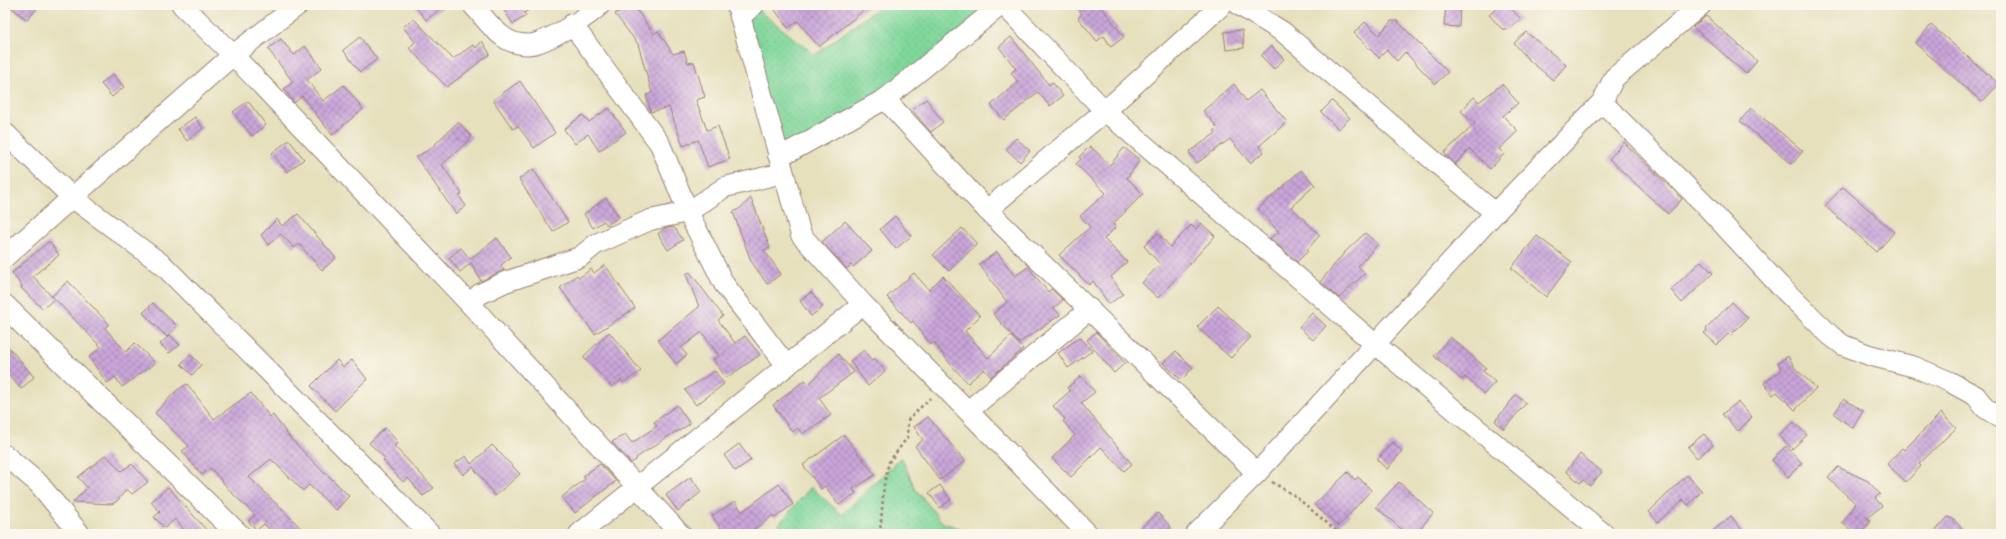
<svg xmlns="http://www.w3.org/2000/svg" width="2006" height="539" font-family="'EB Garamond',serif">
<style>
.grass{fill:url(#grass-dots);stroke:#657b63}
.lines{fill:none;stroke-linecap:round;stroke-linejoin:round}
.stream{stroke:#6fbde9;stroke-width:5}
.building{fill:url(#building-cross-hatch)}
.minor-casing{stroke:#988074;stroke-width:22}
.major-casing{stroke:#988074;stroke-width:24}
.path{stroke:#988074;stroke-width:2.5;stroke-dasharray:3 3;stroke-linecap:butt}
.minor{stroke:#fff;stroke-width:20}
.major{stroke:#fff;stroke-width:22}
</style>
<defs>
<pattern id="grass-dots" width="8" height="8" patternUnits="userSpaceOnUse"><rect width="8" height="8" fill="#80d79b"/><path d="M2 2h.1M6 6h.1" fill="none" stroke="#70b886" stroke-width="1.8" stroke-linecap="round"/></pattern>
<pattern id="building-cross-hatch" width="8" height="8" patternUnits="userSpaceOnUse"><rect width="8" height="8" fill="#caa6da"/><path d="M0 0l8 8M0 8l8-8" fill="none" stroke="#a687b1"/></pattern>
</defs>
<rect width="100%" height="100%" fill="#fbf7ec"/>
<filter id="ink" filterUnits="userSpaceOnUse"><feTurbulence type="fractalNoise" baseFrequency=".025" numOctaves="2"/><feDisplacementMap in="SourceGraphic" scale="8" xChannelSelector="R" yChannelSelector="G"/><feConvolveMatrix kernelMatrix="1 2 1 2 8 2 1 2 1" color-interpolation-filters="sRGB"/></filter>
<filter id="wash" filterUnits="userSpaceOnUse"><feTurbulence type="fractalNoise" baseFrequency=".012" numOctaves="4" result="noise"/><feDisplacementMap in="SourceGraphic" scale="16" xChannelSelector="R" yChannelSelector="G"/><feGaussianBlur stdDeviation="0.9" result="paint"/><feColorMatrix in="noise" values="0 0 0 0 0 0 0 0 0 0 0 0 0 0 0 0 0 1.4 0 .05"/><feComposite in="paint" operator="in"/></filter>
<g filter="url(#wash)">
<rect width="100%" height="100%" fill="#e6e0bd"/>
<g class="grass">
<path d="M882 5H998L885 99 778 155 740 17 753 6 815 55Z"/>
<path d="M901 457 916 490 943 523 977 534H787L779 524 811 487 842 515Z"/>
</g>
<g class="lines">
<path class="stream" d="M687 528 693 534"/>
</g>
<g id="blocks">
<g class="building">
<path d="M8 5H40L27 20Z"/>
<path d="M414 5H446L426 20Z"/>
<path d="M501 5H536L524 13 526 16 513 24Z"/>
<path d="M628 5H633L654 34 658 31 673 54 684 51 688 63 694 62 705 97 696 100 707 130 718 126 730 159 708 167 698 140 683 146 669 107 651 112 646 95 652 93 638 44 615 14Z"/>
<path d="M782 5H870L819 47 798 21 788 28 775 10Z"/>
<path d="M1075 5H1100L1124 37 1111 47 1104 36 1097 41 1078 18 1082 14Z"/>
<path d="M1446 5H1460L1459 27 1444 26Z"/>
<path d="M1500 5H1508L1521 19 1507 29H1502L1489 15Z"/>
<path d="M1706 16 1757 61 1746 74 1693 27Z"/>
<path d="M414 19 453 59 473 45 476 48 482 41 490 54 447 87 409 48 415 42 403 27Z"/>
<path d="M1391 21H1397L1448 72 1435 84 1405 52 1397 61 1387 50 1379 58 1354 33 1365 22 1379 35Z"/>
<path d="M1931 25 1999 84 1982 102 1915 43Z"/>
<path d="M1242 30 1244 48 1226 50 1224 32Z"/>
<path d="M1526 32 1566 65 1553 80 1530 61 1514 43Z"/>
<path d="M360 37 377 59 360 72 343 50Z"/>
<path d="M1011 37 1049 85 1052 82 1063 96 1050 106 1038 92 1004 120 991 105 1018 82 1011 73 1016 69 999 47Z"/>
<path d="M281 39 294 55 305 46 322 68 307 80 323 101 344 85 363 109 332 135 302 96 294 103 284 89 293 82 268 49Z"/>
<path d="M1271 46 1284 59 1274 69 1261 56Z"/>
<path d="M113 74 124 87 112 97 101 84Z"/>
<path d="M520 81 555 133 534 148 518 126 513 129 493 100Z"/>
<path d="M1234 84 1246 101 1260 90 1287 122 1259 146 1264 152 1250 163 1230 139 1197 163 1189 152 1216 133 1214 130 1217 127 1203 111Z"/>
<path d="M1502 84 1518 103 1503 116 1518 131 1499 149 1504 154 1490 169 1470 149 1455 164 1444 153 1475 124 1461 111 1474 97 1479 102Z"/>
<path d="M926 99 943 122 931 132 912 110Z"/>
<path d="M248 101 266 125 252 136 233 112Z"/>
<path d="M1332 101 1350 118 1338 129 1321 112Z"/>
<path d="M609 108 626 132 599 151 588 134 575 144 564 129 583 115 589 122Z"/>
<path d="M1751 108 1803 151 1792 164 1740 121Z"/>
<path d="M195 117 203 128 187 141 178 129Z"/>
<path d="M458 122 472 137 442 165 462 194 459 196 466 206 456 214 416 157 430 149Z"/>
<path d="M1016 138 1030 151 1020 162 1006 149Z"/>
<path d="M289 140 304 159 287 172 272 153Z"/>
<path d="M1624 142 1682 199 1668 214 1609 159Z"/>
<path d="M1090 146 1110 165 1124 148 1140 160 1127 178 1143 194 1113 224 1116 227 1104 239 1127 262 1111 277 1123 294 1109 304 1093 281 1089 285 1059 255 1090 227 1080 216 1106 193 1076 164 1081 159 1079 157Z"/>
<path d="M533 169 568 222 553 232 519 179Z"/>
<path d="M1301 170 1315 185 1291 207 1320 235 1307 250 1308 251 1297 262 1270 238 1279 232 1258 209Z"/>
<path d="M1843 187 1894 232 1877 252 1825 206Z"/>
<path d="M606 198 619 217 607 225 604 221 593 228 584 214Z"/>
<path d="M751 198 770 248 764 250 781 274 767 284 751 261 733 212 739 209Z"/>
<path d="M298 214 336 258 322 270 299 244 294 248 281 234 268 245 261 235 277 219 282 226Z"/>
<path d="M895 216 911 236 896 249 880 229Z"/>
<path d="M845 221 872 251 853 267 851 265 847 269 822 242Z"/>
<path d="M1201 223 1215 236 1158 298 1142 283 1160 264 1144 246 1158 233 1170 247 1191 225 1196 229Z"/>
<path d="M674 227 683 240 668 250 658 234 665 228Z"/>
<path d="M962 228 977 244 949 271 933 255Z"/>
<path d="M1365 233 1378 244 1358 266 1365 273 1339 298 1320 282 1344 253Z"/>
<path d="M1537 236 1572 262 1546 297 1511 268Z"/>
<path d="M497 238 511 257 501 265 504 270 481 281 471 263 460 272 449 258 461 248 470 259Z"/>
<path d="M49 241 59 255 33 276 54 299 43 309 21 288 22 286 12 273Z"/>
<path d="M997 252 1015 276 1028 267 1048 292 1051 289 1063 300 1054 308 1060 315 1019 343 993 314 1007 302 979 264Z"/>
<path d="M1701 261 1713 273 1682 303 1671 290Z"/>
<path d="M605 265 635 308 595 334 560 288 577 275 579 278 591 269 594 273Z"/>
<path d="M690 272 723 316 718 320 735 343 745 336 760 355 726 378 713 359 719 356 702 332 681 348 687 355 676 364 658 340 699 307 686 274Z"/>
<path d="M914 273 929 290 943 276 980 316 965 331 988 358 1011 336 1023 349 991 377 984 369 968 383 951 365 934 342 931 345 913 321 911 323 887 297Z"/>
<path d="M68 281 109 324 105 328 126 352 135 343 155 363 122 387 115 377 107 383 89 357 101 347 52 296Z"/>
<path d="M811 292 823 307 811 316 800 301Z"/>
<path d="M1732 302 1748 318 1730 336 1728 334 1717 345 1704 333 1707 331 1706 329Z"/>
<path d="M153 303 177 326 167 337 143 313Z"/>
<path d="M1218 306 1251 337 1231 358 1197 327Z"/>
<path d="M1312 313 1326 326 1313 340 1299 327Z"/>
<path d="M609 332 641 371 623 383 621 380 612 387 583 357Z"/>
<path d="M1096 332 1125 363 1114 373 1087 340Z"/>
<path d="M170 335 180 345 169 353 160 344Z"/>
<path d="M1080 337 1092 351 1068 368 1058 353Z"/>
<path d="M1450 337 1486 368 1483 371 1495 382 1484 394 1465 377 1462 380 1434 356Z"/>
<path d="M5 343 34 377 21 389 5 370Z"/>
<path d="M864 350 872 361 874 358 885 371 868 386 850 361Z"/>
<path d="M1176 351 1193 368 1181 380 1163 363Z"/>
<path d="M190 354 201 365 192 375 181 364Z"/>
<path d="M838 354 854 372 819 398 831 415 802 434 798 428 792 432 773 405 805 380 809 384Z"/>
<path d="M1788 356 1795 368 1816 388 1795 410 1777 392 1773 395 1764 383 1782 370 1778 363Z"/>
<path d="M337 360 343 367 352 360 367 379 335 411 311 386Z"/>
<path d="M715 371 724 384 696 405 685 390Z"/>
<path d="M1081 376 1095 392 1081 403 1132 464 1124 471 1101 447 1071 477 1052 458 1075 435 1063 421 1065 419 1053 406 1070 391 1067 388Z"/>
<path d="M187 384 214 419 251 393 270 417 273 415 291 439 325 474 326 473 349 496 336 510 309 485 303 491 271 459 249 477 307 534H274L264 524 257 530 248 521 255 515 231 492 211 468 202 475 182 451 189 446 155 413 176 391Z"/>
<path d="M1516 395 1526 403 1504 429 1495 421Z"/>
<path d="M1844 399 1863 411 1853 428 1834 414Z"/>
<path d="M1738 402 1752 417 1738 431 1722 414Z"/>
<path d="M677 405 690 424 677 432 676 431 636 458V460L631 463 612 442 625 434 632 443 657 426 654 422Z"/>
<path d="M1941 413 1956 428 1919 464 1921 466 1906 482 1887 464 1902 448 1904 450Z"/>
<path d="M928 417 965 461 940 480 915 446 923 440 914 427Z"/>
<path d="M1794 422 1807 435 1792 449 1779 435Z"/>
<path d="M385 428 398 442 394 446 434 488 423 496 408 478 403 482 383 460 385 458 369 443Z"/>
<path d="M1704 434 1713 445 1697 458 1688 447Z"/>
<path d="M844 435 875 475 853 489 856 493 839 505 825 486 821 489 803 465Z"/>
<path d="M1392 442 1402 451 1387 469 1377 460Z"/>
<path d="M739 444 751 460 735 471 724 455Z"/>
<path d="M492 445 520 474 495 496 473 467 463 475 454 464 466 456 471 464Z"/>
<path d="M1786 446 1802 463 1788 477 1772 460Z"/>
<path d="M1580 454 1602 472 1590 486 1583 480 1580 483 1566 471Z"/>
<path d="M106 455 121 471 132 464 148 482 132 494 127 489 116 502 111 504 73 502 87 488 78 477Z"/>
<path d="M600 464 616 481 575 513 562 497 585 479 583 476Z"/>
<path d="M1838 467 1868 481 1880 494 1875 498 1882 506 1867 518 1871 521 1861 534H1856L1842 523 1856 504 1828 478Z"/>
<path d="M1348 472 1355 480 1358 477 1371 490 1339 526 1314 505Z"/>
<path d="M1687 475 1702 491 1688 505 1683 500 1658 522 1649 512Z"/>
<path d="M691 477 701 492 678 511 666 495Z"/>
<path d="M1399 482 1433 513 1416 534H1407L1376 507Z"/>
<path d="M779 484 793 504 775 518 773 515 748 534 744 529 736 534H725L712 516 735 501 742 512Z"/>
<path d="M940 485 951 500 940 508 929 493Z"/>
<path d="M168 487 186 507 210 534H188L175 519 165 528 154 517 160 512 151 502Z"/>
<path d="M1158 513 1171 527 1163 534H1134Z"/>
<path d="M1731 516 1745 534H1709Z"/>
<path d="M1948 517 1953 519 1968 534H1932Z"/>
</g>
</g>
</g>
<g filter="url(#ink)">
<use href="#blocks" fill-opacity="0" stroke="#988074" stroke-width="1"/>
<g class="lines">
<defs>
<g id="minor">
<path d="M182 5 233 55 470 304 680 534"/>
<path d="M473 5C483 16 492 30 505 38 513 44 527 46 537 43 553 38 588 17 600 5"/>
<path d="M737 5 801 235 863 304 1088 534"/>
<path d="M1004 5 1105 111 1375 344 1604 534"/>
<path d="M1239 5 1283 32 1495 213"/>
<path d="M740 17 754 5"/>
<path d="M572 24 660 144 688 212 724 284 787 366"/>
<path d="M885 99 987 210 1257 473"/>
<path d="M1602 102 1705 205 1779 285 1831 336 1843 345 1869 355 1915 367 1950 382 1976 396 1985 408 2001 418"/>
<path d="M5 133 73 198 163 265 430 534"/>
<path d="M778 155 791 151 885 99 1001 5"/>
<path d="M987 210 1105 111 1222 5"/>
<path d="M5 257 233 55 298 5"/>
<path d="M470 304 480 294 505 282 580 257 596 244 650 220 688 212 725 187 783 173"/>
<path d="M968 411 1090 309"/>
<path d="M5 455 39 484 80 534"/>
<path d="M579 534 863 304"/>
<path d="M1196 534 1257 473 1495 213 1602 102 1614 78 1701 5"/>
</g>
<path id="major" d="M5 306 238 534"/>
</defs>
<use href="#minor" class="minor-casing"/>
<use href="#major" class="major-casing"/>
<g class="path">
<path d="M1272 482 1295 496 1340 534"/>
<path d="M880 534 884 485 889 462 907 438 908 420 930 398"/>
</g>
<use href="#minor" class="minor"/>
<use href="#major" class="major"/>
</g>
</g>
<rect width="2006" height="539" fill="none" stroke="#fbf7ec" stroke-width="20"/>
</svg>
